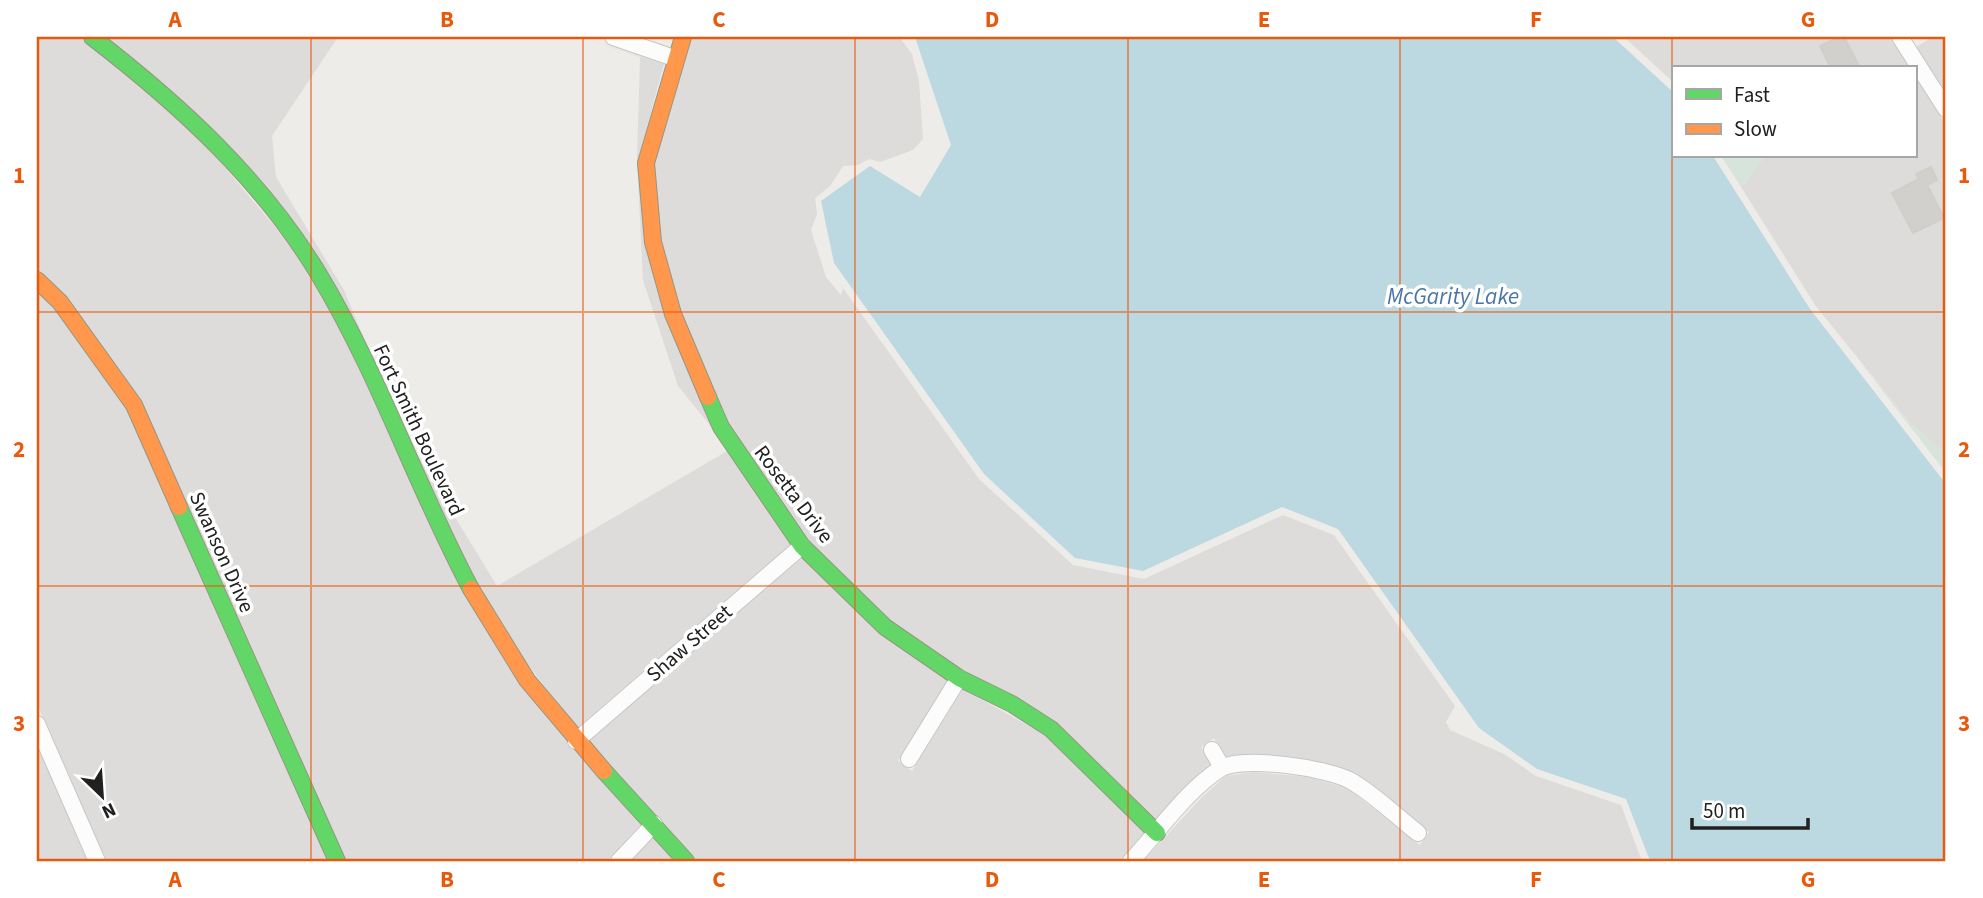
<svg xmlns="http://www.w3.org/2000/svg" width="1983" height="898" font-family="'Source Sans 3',sans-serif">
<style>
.residential{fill:#dddcda}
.wetland{fill:#d6e4dc}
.water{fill:#bcd8e0}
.building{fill:#d2d0cd;stroke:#d1ceca;stroke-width:2}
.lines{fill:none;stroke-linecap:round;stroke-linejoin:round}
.street-casing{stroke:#c7c6c4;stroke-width:18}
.fast-casing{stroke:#959780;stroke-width:18}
.slow-casing{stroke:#959780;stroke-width:18}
.street{stroke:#fcfcfc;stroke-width:16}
.fast{stroke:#63d668;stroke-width:16}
.slow{stroke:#ff974d;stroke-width:16}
.grid{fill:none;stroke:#e8590c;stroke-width:2;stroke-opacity:0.55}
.labels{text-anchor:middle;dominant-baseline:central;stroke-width:7;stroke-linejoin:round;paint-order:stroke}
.street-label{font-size:21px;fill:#202020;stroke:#fff}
.water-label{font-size:23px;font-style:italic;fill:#4a76a6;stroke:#fff}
.neatline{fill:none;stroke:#e8590c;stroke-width:2.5}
.grid-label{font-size:23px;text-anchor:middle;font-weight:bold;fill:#e8590c}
</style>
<rect width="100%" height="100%" fill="#eeece8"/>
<g class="residential">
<path d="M37 37H79L121 68 192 128 290 245 334 316 455 575 642 823 607 861H346L141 402 37 270Z"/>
<path d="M106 37H338L272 136 276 177 344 290 382 382 302 236Z"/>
<path d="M580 37 664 64 638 160 713 429 678 386 643 280 637 160 640 57Z"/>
<path d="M692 37 900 38 912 54 919 81 923 139 913 150 880 162 869 159 858 165 843 166 830 186 815 198 817 214 811 230 826 277 841 295 843 288 979 479 1073 565 1144 579 1283 515 1334 535 1455 706 1446 722 1450 730 1504 754 1536 776 1621 805 1642 861H1143L1202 797 1226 776 1252 772 1308 777 1347 788 1420 845 1429 832 1351 771 1309 760 1251 754 1226 758 1214 738 1201 747 1211 765 1156 821 963 671 890 620 808 541 728 423 681 312 661 241 654 164Z"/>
<path d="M1624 37H1891L1910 68H1673V82Z"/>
<path d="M1933 37H1946V94L1916 47Z"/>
<path d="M1915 75 1946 124V454L1911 424 1815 305 1741 187 1765 156H1915Z"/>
<path d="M37 291 55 308 127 409 328 861H106L37 704Z"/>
<path d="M413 448 497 586 727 451 791 544 577 728 515 648 469 568Z"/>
<path d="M802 558 948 680 898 761 912 771 963 689 1047 736 1145 833 1119 861H697L588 742Z"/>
<path d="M37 743 88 861H37Z"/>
<path d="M654 836 676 861H631Z"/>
</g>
<g class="wetland">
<path d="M1721 156H1765L1741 187Z"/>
<path d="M1861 363 1911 424 1946 454V473Z"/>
</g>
<path class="water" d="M915 37H1613L1673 92V156H1713L1810 309 1946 484V861H1650L1626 799 1537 769 1479 728 1338 529 1282 507 1143 571 1075 558 984 474 834 263 821 201 870 166 920 197 951 145Z"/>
<g class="building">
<path d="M1839 37H1844L1860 68H1831L1820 46Z"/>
<path d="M1931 167 1937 180 1927 185 1944 218 1913 233 1892 193 1919 179 1916 174Z"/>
</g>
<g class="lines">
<defs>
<g id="street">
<path d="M613 37 674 58"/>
<path d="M1900 37 1946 109"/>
<path d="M37 724 97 861"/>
<path d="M576 741 802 546"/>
<path d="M1212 750 1222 767"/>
<path d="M909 759 959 678"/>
<path d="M619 861 654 824"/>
<path d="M1131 861C1159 831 1186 791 1220 769 1241 755 1329 768 1351 781 1374 794 1396 816 1418 833"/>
</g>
<g id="fast">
<path d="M92 37C179 104 261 179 318 273 379 374 416 486 471 589"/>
<path d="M708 397 721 427 802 546 885 627 959 678 1012 704 1051 729 1157 833"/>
<path d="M179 507 337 861"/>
<path d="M604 771 686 861"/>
</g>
<g id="slow">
<path d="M683 37 646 163 653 242 673 314 708 397"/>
<path d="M37 280 60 302 134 405 179 507"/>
<path d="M471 589 527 680 604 771"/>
</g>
</defs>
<use href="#street" class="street-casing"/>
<use href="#fast" class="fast-casing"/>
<use href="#slow" class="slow-casing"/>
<use href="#street" class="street"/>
<use href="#fast" class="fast"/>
<use href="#slow" class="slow"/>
</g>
<path class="grid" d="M311 37V861M583 37V861M855 37V861M1128 37V861M1400 37V861M1672 37V861M37 312H1946M37 586H1946"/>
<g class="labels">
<g class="street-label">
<text transform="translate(419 430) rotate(65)">Fort Smith Boulevard</text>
<text transform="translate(794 494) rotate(53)">Rosetta Drive</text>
<text transform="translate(222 552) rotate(66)">Swanson Drive</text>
<text transform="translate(689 643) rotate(-41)">Shaw Street</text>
</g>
<g class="water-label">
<text x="1453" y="296">McGarity Lake</text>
</g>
</g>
<rect width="1983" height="898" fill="none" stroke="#ffffff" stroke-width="77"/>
<rect x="1672" y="66" width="245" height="91" fill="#ffffff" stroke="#a6a6a6" stroke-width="2"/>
<rect x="1686" y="89" width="35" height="10" fill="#63d668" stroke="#a6a6a6" stroke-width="2"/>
<text x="1734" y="102" font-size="21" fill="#202020">Fast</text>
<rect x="1686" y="124" width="35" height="10" fill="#ff974d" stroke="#a6a6a6" stroke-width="2"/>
<text x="1734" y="136" font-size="21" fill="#202020">Slow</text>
<g transform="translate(102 796) rotate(155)" stroke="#ffffff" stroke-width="5" paint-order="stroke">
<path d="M0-5L12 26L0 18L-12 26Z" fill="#202020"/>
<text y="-10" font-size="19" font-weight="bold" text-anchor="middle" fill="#202020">N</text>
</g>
<path d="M1692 818v10h116v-10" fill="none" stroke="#202020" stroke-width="3.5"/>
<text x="1703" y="818" font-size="21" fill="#202020" stroke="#ffffff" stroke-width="5" paint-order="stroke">50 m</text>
<rect x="38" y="38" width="1906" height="822" class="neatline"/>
<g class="grid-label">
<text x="175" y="27">A</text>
<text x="447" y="27">B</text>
<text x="719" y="27">C</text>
<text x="992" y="27">D</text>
<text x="1264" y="27">E</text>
<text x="1536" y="27">F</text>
<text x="1808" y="27">G</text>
<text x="19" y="183">1</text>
<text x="1964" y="183">1</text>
<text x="19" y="457">2</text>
<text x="1964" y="457">2</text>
<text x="19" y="731">3</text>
<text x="1964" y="731">3</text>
<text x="175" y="887">A</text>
<text x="447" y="887">B</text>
<text x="719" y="887">C</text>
<text x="992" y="887">D</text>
<text x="1264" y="887">E</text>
<text x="1536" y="887">F</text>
<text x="1808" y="887">G</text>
</g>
</svg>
